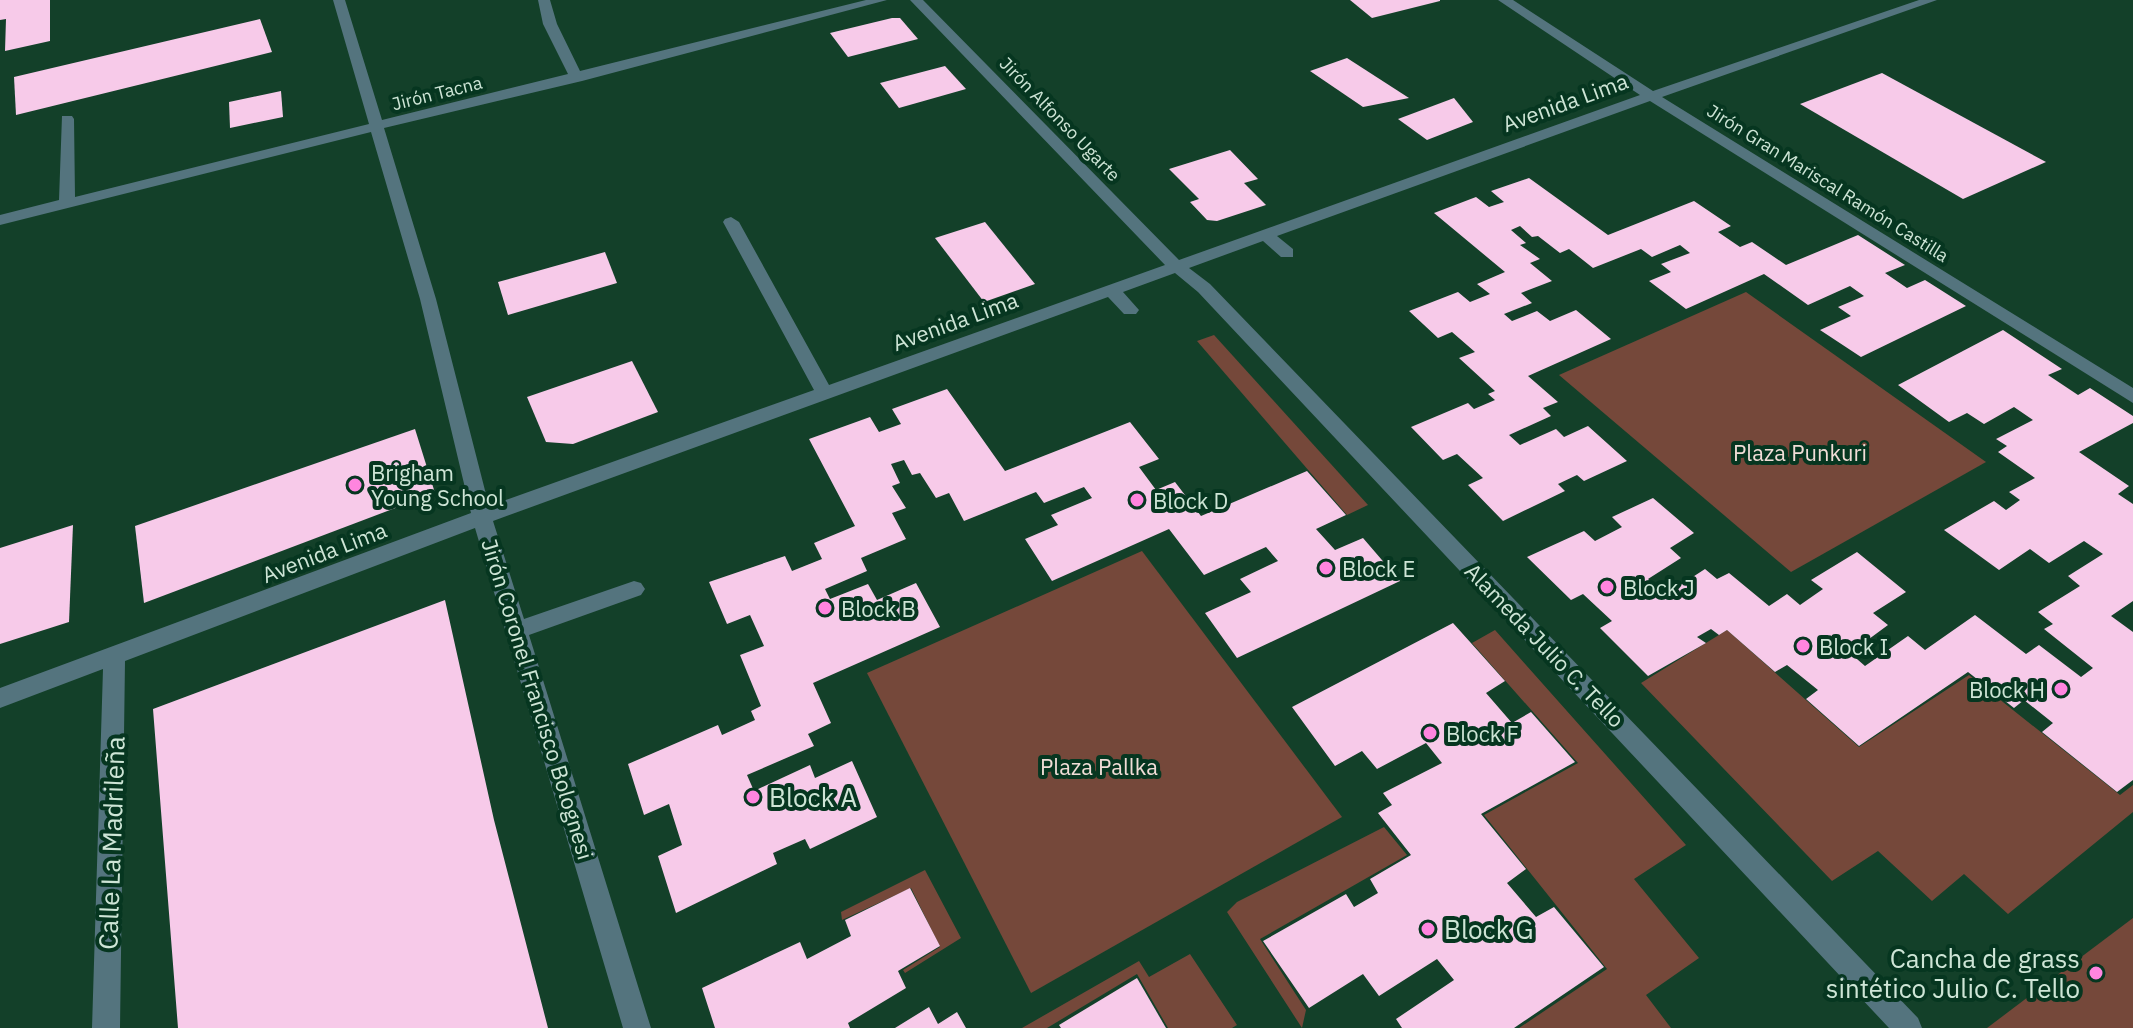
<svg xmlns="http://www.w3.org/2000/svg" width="2133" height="1028" font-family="'IBM Plex Sans',sans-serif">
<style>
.green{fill:#75483a}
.building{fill:#f7cae9}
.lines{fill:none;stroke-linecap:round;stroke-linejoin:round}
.minor{fill:#54747e;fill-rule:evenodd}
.poi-dot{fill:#ff85df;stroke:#063620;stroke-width:3}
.labels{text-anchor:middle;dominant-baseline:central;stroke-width:8;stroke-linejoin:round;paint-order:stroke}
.far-street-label{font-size:18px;fill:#cee5d6;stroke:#063620}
.street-label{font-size:22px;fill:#cee5d6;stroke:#063620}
.park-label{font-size:22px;fill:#f1ddd7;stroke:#063620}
.poi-label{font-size:22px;fill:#cee5d6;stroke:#063620;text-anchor:start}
.near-poi-label{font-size:26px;fill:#cee5d6;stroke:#063620;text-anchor:start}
.near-street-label{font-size:26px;fill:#cee5d6;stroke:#063620}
</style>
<rect width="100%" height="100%" fill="#134029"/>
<g class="green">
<path d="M1746 292 1986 462 1791 572 1559 375Z"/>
<path d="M1214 335 1368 505 1347 515 1197 341Z"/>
<path d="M1142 551 1342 817 1031 993 867 673Z"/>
<path d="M1495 630 1686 845 1634 879 1699 958 1646 995 1671 1028H1519L1607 969 1484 815 1578 763 1472 643Z"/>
<path d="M1727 630 1859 747 1969 675 2120 795 2133 785V812L2008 914 1964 874 1932 901 1878 851 1832 881 1641 683Z"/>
<path d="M1384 827 1407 855 1260 939 1306 1010 1302 1028 1227 912 1237 902Z"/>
<path d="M925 870 961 938 905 973 903 970 940 947 911 888 842 920 841 912Z"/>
<path d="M2133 918V1028H1987Z"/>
<path d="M1190 954 1237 1025 1232 1028H1168L1137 974 1047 1028H1022L1139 961 1149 977Z"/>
</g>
<g class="building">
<path d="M0 0H50V41L5 51 6 19 0 20Z"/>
<path d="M1350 0H1440V1L1372 18Z"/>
<path d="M892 18H900L918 39 848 57 830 33Z"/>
<path d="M260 19 272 52 16 115 14 77Z"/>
<path d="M1347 58 1409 98 1363 107 1310 71Z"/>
<path d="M945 66 966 89 899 108 880 83Z"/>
<path d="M1882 73 2046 162 1963 199 1800 104Z"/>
<path d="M281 91 283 117 230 128 229 102Z"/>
<path d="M1454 98 1473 122 1427 140 1398 119Z"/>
<path d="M1230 150 1258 179 1244 183 1266 205 1217 221 1207 220 1190 202 1199 199 1169 169Z"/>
<path d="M1529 178 1608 235 1694 201 1731 226 1718 232 1740 247 1752 242 1786 265 1858 235 1905 265 1885 273 1907 288 1925 280 1966 306 1861 357 1820 330 1851 316 1838 307 1864 296 1850 286 1808 305 1764 274 1686 309 1649 281 1671 272 1661 264 1690 253 1680 245 1652 257 1641 249 1593 268 1569 249 1560 253 1538 236 1532 237 1520 226 1511 230 1526 243 1520 245 1540 259 1530 263 1552 281 1521 293 1532 303 1504 314 1512 321 1537 311 1550 321 1576 310 1611 339 1528 376 1558 402 1543 408 1551 416 1509 435 1520 445 1556 429 1564 437 1588 426 1627 461 1584 481 1577 475 1558 484 1565 491 1503 521 1468 485 1483 478 1457 454 1443 460 1411 427 1468 403 1474 409 1495 400 1488 394 1495 391 1459 358 1475 352 1452 332 1438 338 1409 311 1458 292 1470 302 1490 294 1477 284 1505 272 1434 213 1476 197 1489 207 1504 202 1491 191Z"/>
<path d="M985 222 1035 284 984 302 935 238Z"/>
<path d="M605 252 617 283 508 315 498 282Z"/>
<path d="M2003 330 2062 369 2048 375 2078 395 2090 388 2133 416V423L2079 452 2129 486 2118 494 2133 504V601L2111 616 2133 632V780L2117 792 2042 732 2053 723 2024 700 2014 708 1968 672 1859 746 1806 699 1818 690 1787 665 1775 672 1727 630 1719 635 1711 629 1697 637 1706 643 1648 676 1600 628 1612 621 1583 594 1571 600 1527 557 1584 531 1595 541 1622 527 1612 517 1653 498 1694 533 1670 548 1681 558 1648 579 1665 595 1705 569 1717 579 1729 573 1769 606 1787 594 1800 605 1823 589 1811 580 1857 552 1906 592 1873 613 1888 625 1850 653 1865 666 1908 636 1925 650 1975 615 2026 654 2039 645 2081 677 2093 668 2044 629 2053 624 2038 612 2080 586 2068 576 2103 554 2084 541 2049 563 2030 549 1999 570 1944 530 1994 501 2006 510 2020 500 2009 492 2035 478 1998 452 2007 446 1996 439 2033 420 2014 407 1984 424 1967 413 1949 422 1898 385Z"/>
<path d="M632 361 658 412 573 444 546 442 527 397Z"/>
<path d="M947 389 1005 471 1130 422 1159 459 1139 467 1156 490 1175 482 1201 516 1307 471 1346 515 1316 529 1335 550 1363 538 1400 581 1237 658 1205 613 1251 592 1240 579 1278 561 1266 547 1204 575 1169 529 1052 581 1025 539 1058 525 1051 515 1092 498 1084 487 1044 503 1036 492 964 521 949 493 936 498 920 473 912 475 904 460 891 464 900 483 892 486 906 508 892 513 906 539 861 558 867 571 825 589 830 599 868 584 877 600 916 583 940 627 813 683 831 723 808 734 814 746 747 775 754 791 810 765 815 778 852 761 877 817 810 849 805 839 773 853 777 864 676 913 658 856 682 845 669 804 644 815 628 764 718 725 722 735 755 720 751 711 761 706 740 655 764 646 750 615 727 624 709 582 785 556 792 571 822 559 814 543 855 526 809 439 870 417 879 432 901 424 892 409Z"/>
<path d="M415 429 435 493 144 603 135 526Z"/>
<path d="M73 525 69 622 0 644V548Z"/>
<path d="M445 600 494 820 548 1028H178L153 709Z"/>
<path d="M1453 623 1505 681 1486 693 1512 723 1531 712 1575 762 1481 814 1526 869 1507 883 1536 917 1554 907 1604 967 1514 1028H1402L1396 1019 1454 980 1437 959 1379 996 1363 974 1309 1008 1263 941 1346 894 1354 907 1378 893 1370 879 1411 855 1378 813 1392 805 1383 793 1442 763 1426 743 1377 769 1362 751 1335 766 1292 707Z"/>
<path d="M910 888 940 946 898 971 906 988 848 1023 850 1028H715L702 988 800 942 807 959 851 936 845 920Z"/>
<path d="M1137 978 1166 1028H1061L1059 1025Z"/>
<path d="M929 1007 938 1024 957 1012 966 1028H895Z"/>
</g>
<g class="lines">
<path class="minor" d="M333 0H345L382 120 568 74 543 24 538 0H550L557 24 580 71 866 0H887L582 81 384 128 436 299 489 506 814 390 723 222 725 219 731 217 739 222 829 385 1165 265 910 0H923L1179 260 1640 95 1498 0H1513L1653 91 1919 0H1937L1662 97 2133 388V403L1650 101 1277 236 1293 249V257H1281L1263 241 1189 268 1210 284 1918 1018 1922 1028H1889L1198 292 1175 273 1123 292 1139 310 1136 314H1124L1108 297 493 521 524 619 634 581 641 583 645 589 641 595 529 635 651 1028H623L475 528 125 661 120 1028H92L103 669 0 708V688L471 513 420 299 371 132 0 225V215L59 200 62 116H72L74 119 75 197 369 124Z"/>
</g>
<g class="poi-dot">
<circle cx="355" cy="485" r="8"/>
<circle cx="1137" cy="500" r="8"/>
<circle cx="1326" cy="568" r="8"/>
<circle cx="1607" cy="587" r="8"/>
<circle cx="825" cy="608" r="8"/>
<circle cx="1803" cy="646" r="8"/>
<circle cx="2061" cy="689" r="8"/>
<circle cx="1430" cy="733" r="8"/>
<circle cx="753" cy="797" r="8"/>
<circle cx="1428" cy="929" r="8"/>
<circle cx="2096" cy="973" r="8"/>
</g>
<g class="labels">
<g class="far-street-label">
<text transform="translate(437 93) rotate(-14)">Jirón Tacna</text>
<text transform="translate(1060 119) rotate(46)">Jirón Alfonso Ugarte</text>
<text transform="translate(1828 183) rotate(32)">Jirón Gran Mariscal Ramón Castilla</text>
</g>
<g class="street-label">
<text transform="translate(1565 102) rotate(-20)">Avenida Lima</text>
<text transform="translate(955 321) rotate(-20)">Avenida Lima</text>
<text transform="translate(324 552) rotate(-21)">Avenida Lima</text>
<text transform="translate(1545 645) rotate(46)">Alameda Julio C. Tello</text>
<text transform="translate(538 699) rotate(73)">Jirón Coronel Francisco Bolognesi</text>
</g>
<g class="park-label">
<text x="1800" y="452">Plaza Punkuri</text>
<text x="1099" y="766">Plaza Pallka</text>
</g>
<g class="poi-label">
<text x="371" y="472">Brigham<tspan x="371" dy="25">Young School</tspan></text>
<text x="1153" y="500">Block D</text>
<text x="1342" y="568">Block E</text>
<text x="1623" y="587">Block J</text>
<text x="841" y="608">Block B</text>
<text x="1819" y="646">Block I</text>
<text x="2045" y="689" text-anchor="end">Block H</text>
<text x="1446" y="733">Block F</text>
</g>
<g class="near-poi-label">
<text x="769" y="797">Block A</text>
<text x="1444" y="929">Block G</text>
<text x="2080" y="958" text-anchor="end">Cancha de grass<tspan x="2080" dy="30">sintético Julio C. Tello</tspan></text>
</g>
<g class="near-street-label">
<text transform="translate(111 843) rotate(-88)">Calle La Madrileña</text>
</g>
</g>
</svg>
